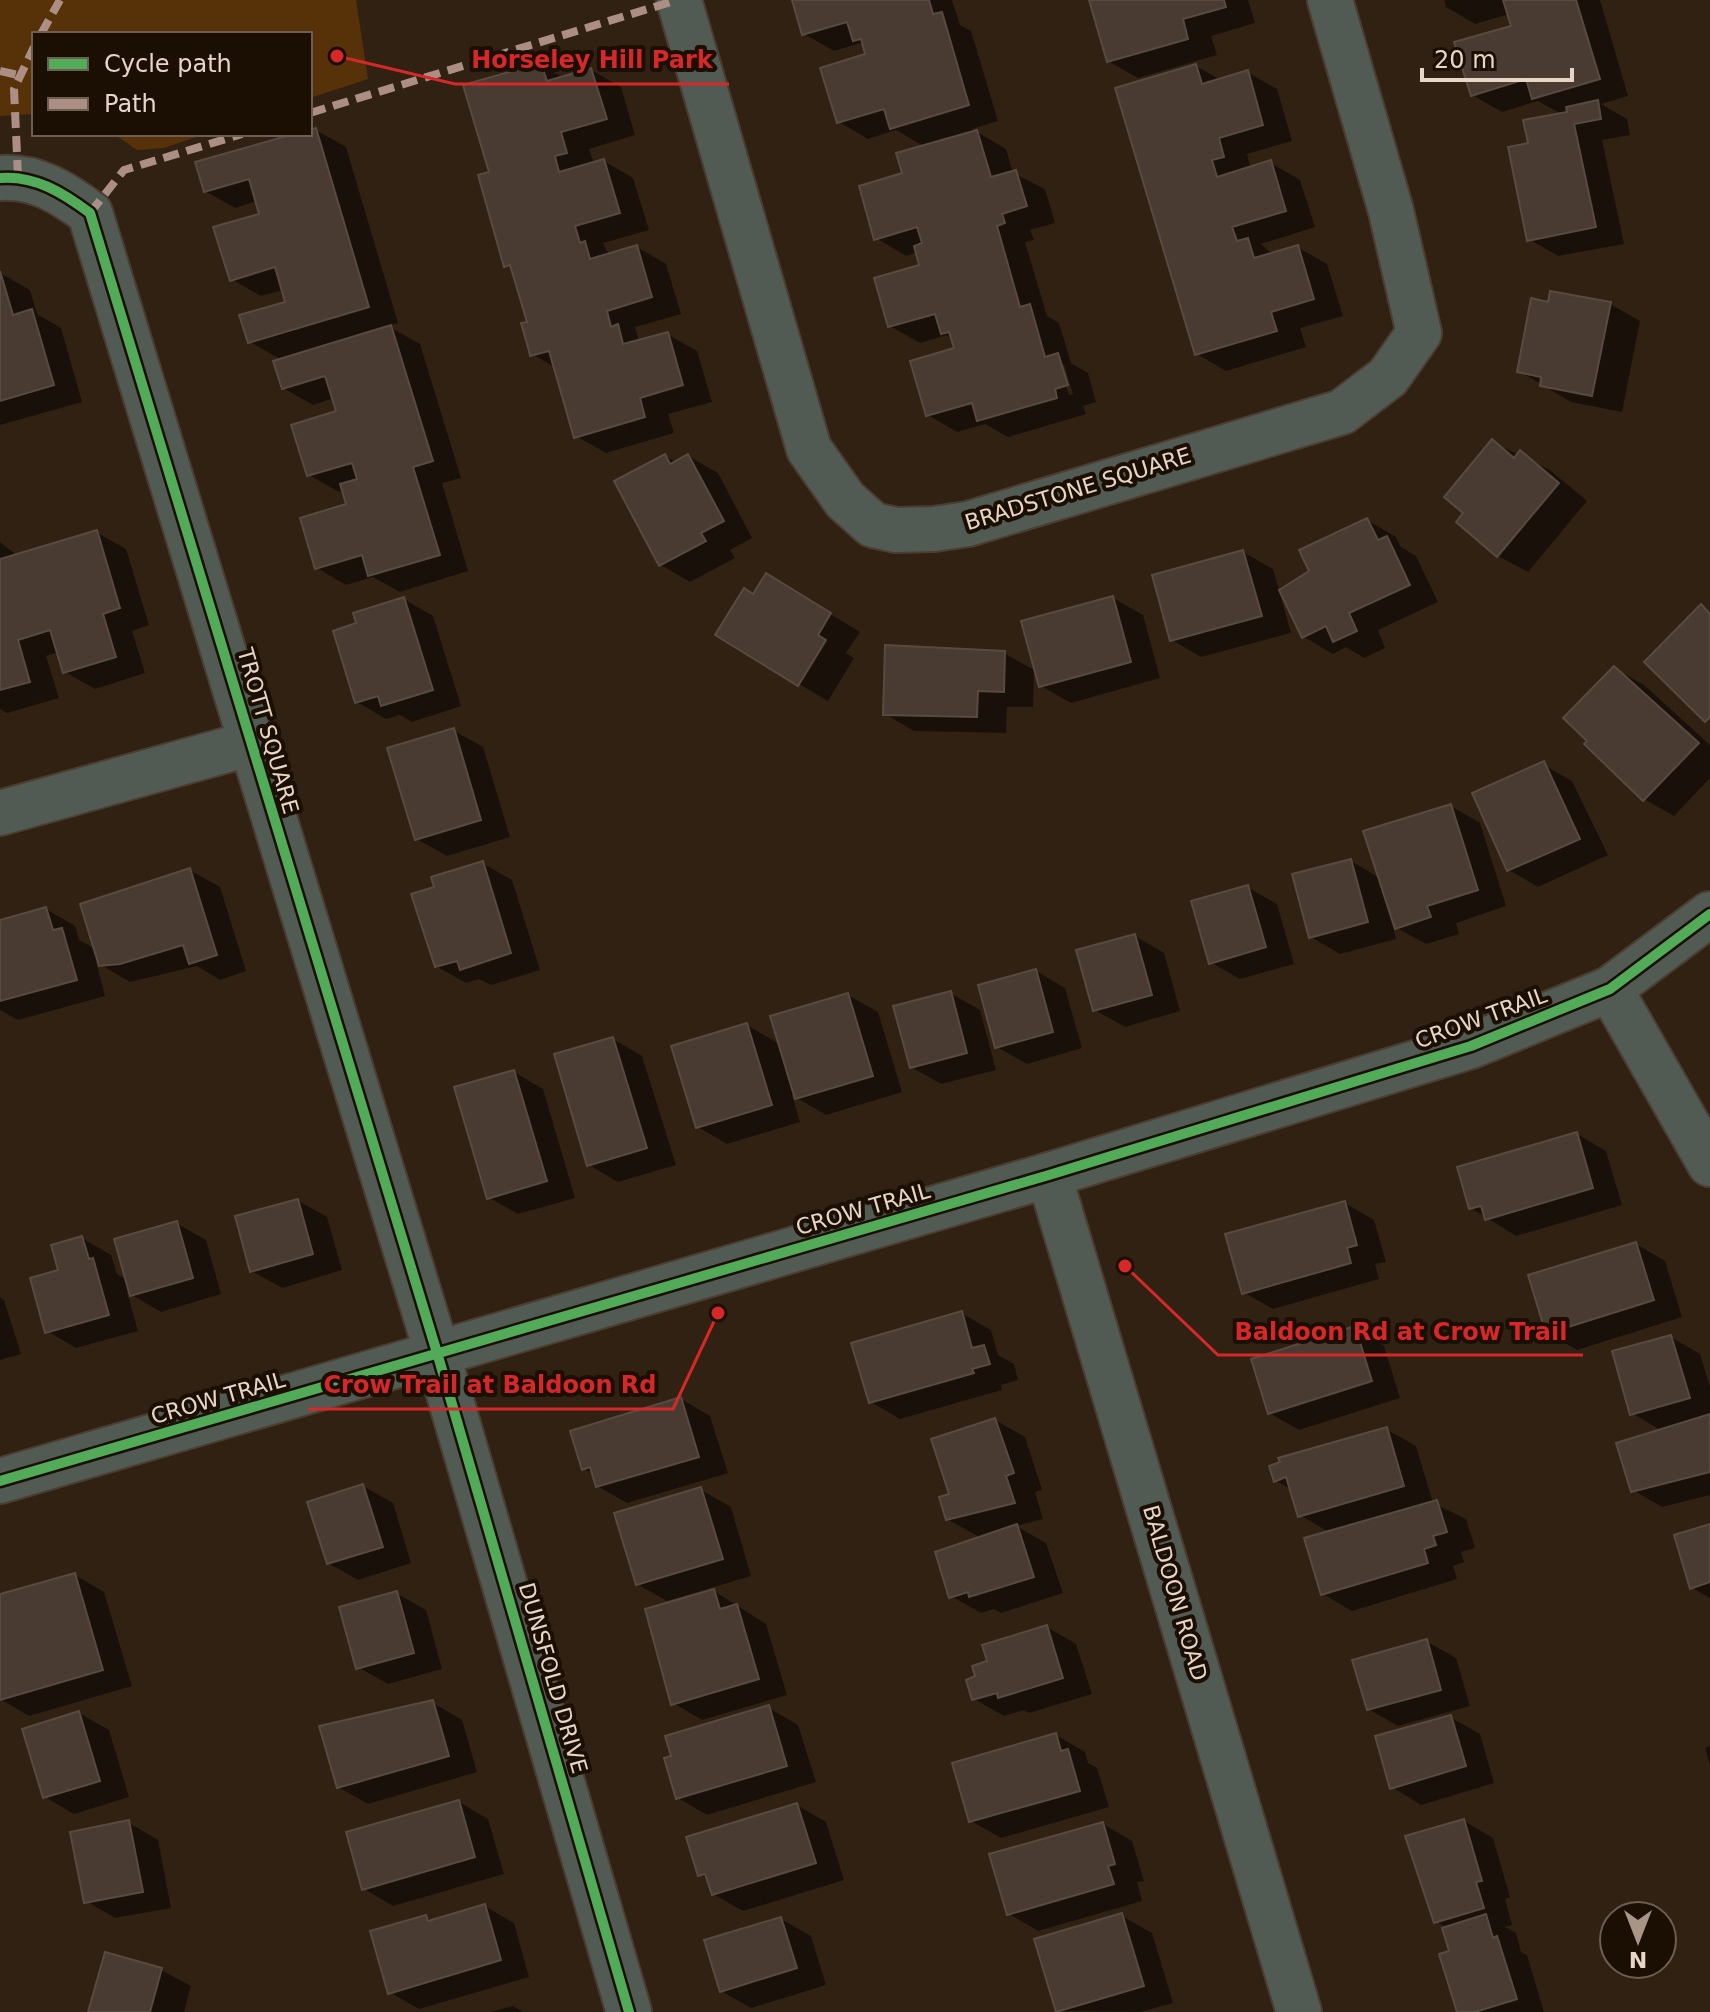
<svg xmlns="http://www.w3.org/2000/svg" width="1710" height="2012" font-family="'DejaVu Sans',sans-serif">
<style>
.green{fill:#573108}
.shadow{fill:#0007;fill-rule:evenodd}
.building{fill:#493b32;stroke:#594a41;stroke-width:2}
.lines{fill:none;stroke-linecap:round;stroke-linejoin:round}
.minor-casing{stroke:#4b3e31;stroke-width:48}
.minor{stroke:#515b54;stroke-width:44}
.quiet{stroke:#ac8f84;stroke-width:8;stroke-dasharray:16 8;stroke-linecap:butt}
.cycleway-casing{stroke:#1b0f04;stroke-width:15}
.cycleway{stroke:#51ab58;stroke-width:10}
.labels{text-anchor:middle;dominant-baseline:central;stroke-width:8;stroke-linejoin:round;paint-order:stroke}
.street-label{font-size:22px;fill:#e7d5c5;stroke:#1b0f04}
.leader{fill:none;stroke:#d62828;stroke-width:3}
.callout-dot{fill:#d62828;stroke:#1b0f04;stroke-width:3}
.callout-label{font-size:24px;text-anchor:middle;font-weight:bold;fill:#d62828;stroke:#1b0f04;stroke-width:8;stroke-linejoin:round;paint-order:stroke}
</style>
<rect width="100%" height="100%" fill="#302112"/>
<g class="green">
<path d="M0 0H356L368 79 310 98V34H34V114L0 116Z"/>
<path d="M114 134H205L164 148 137 150Z"/>
</g>
<g class="shadow">
<path d="M794 0H952L960 25 971 31 998 121 972 129 1006 149 1013 173 1045 189 1055 223 1030 230 1034 240 1025 242 1047 316 1059 323 1071 363 1088 373 1096 402 1083 406 1086 414 1008 437 985 424 957 432 928 415 956 350 953 339 947 335 920 343 890 326 922 266 918 252 906 256 876 238 905 174 925 147 896 130 868 139 839 122 868 55 865 46 860 43 834 51 804 34ZM1060 365H1064L1073 394 1069 395Z"/>
<path d="M1091 0H1248L1255 23 1211 36 1217 55 1138 78 1108 61Z"/>
<path d="M1444 0H1600L1628 96 1601 104 1627 119 1630 135 1602 140 1624 244 1558 256 1529 239 1563 115 1538 101 1502 112 1472 95 1513 27 1509 14 1475 24 1446 7Z"/>
<path d="M541 65 564 78 591 70 621 87 635 135 589 149 594 164 604 161 633 178 649 230 603 243 609 255 637 247 666 264 681 314 635 327 638 338 643 341 667 334 697 351 712 402 668 414 674 433 606 453 576 436 556 368 532 354 529 323 513 269 506 265 492 174Z"/>
<path d="M1196 66 1221 80 1247 72 1277 89 1292 141 1247 154 1251 169 1271 163 1300 180 1315 227 1261 244 1273 255 1297 247 1327 264 1343 316 1300 328 1306 347 1226 371 1197 354Z"/>
<path d="M316 130 346 147 398 323 388 326 420 344 461 478 442 483 468 571 400 592 373 577 346 585 317 568 349 505 344 490 339 492 309 475 339 412 334 398 313 405 283 388 282 360 250 342 287 303 283 290 261 296 231 279 261 215 257 201 235 208 205 191 302 134Z"/>
<path d="M0 273 30 290 37 314 61 328 82 402 0 425Z"/>
<path d="M1549 304H1610L1640 321 1622 412 1571 402 1519 371Z"/>
<path d="M1492 442 1550 470 1587 501 1528 572 1498 556 1458 522 1466 513Z"/>
<path d="M665 456 676 462 688 456 718 473 752 538 730 550 735 558 690 582 661 565Z"/>
<path d="M1367 520 1396 537 1401 547 1416 556 1438 602 1378 630 1385 648 1364 658 1346 647 1333 654 1304 637 1312 572Z"/>
<path d="M96 532 126 549 149 625 132 631 145 673 95 689 65 672 59 652 46 656 59 698 7 713 0 709V542L18 556Z"/>
<path d="M1243 552 1273 569 1291 633 1201 657 1172 640Z"/>
<path d="M796 593 860 632 846 653 854 658 828 701 799 684 754 596Z"/>
<path d="M1113 598 1143 615 1160 678 1071 703 1041 686Z"/>
<path d="M404 599 433 616 461 706 412 722 400 715 386 719 357 702 358 624Z"/>
<path d="M1004 653 1034 670 1033 707H1007L1006 733 914 731 885 714Z"/>
<path d="M1614 668 1644 685 1710 745V778L1674 816 1644 799Z"/>
<path d="M453 730 483 747 510 837 447 856 417 839Z"/>
<path d="M1542 764 1572 781 1608 855 1538 887 1509 870Z"/>
<path d="M1451 806 1480 823 1506 906 1456 923 1459 934 1426 944 1393 926 1396 939 1340 954 1311 937 1351 861 1380 878Z"/>
<path d="M482 863 512 880 540 970 491 985 479 979 466 983 436 966Z"/>
<path d="M190 870 220 887 246 971 220 980 197 966 130 982 96 962 105 996 18 1020 0 1010V922L46 909 75 926 79 940 96 949Z"/>
<path d="M1247 887 1277 904 1294 964 1240 979 1210 962Z"/>
<path d="M1135 936 1164 953 1180 1011 1125 1027 1095 1010Z"/>
<path d="M1036 971 1065 988 1082 1048 1027 1064 997 1047Z"/>
<path d="M950 993 980 1010 996 1070 941 1084 911 1067Z"/>
<path d="M848 995 878 1012 902 1092 826 1115 792 1095 800 1122 727 1144 698 1127 747 1025 781 1045Z"/>
<path d="M613 1039 642 1056 676 1165 618 1182 589 1165Z"/>
<path d="M514 1072 543 1089 575 1198 518 1214 488 1197Z"/>
<path d="M1577 1134 1606 1151 1622 1205 1516 1236 1471 1208Z"/>
<path d="M297 1200 327 1217 342 1270 282 1288 252 1271Z"/>
<path d="M1345 1203 1374 1220 1386 1262 1375 1264 1379 1279 1273 1309 1243 1292Z"/>
<path d="M176 1223 206 1240 221 1294 161 1312 127 1292 138 1331 76 1348 47 1331 60 1271 82 1238 111 1255 117 1274 127 1280Z"/>
<path d="M1636 1244 1665 1261 1682 1317 1577 1350 1547 1332Z"/>
<path d="M0 1297 4 1300 21 1354 0 1360Z"/>
<path d="M961 1313 991 1330 998 1355 1014 1364 1018 1380 1001 1385 1002 1390 900 1419 871 1402Z"/>
<path d="M1354 1328 1384 1346 1400 1398 1299 1430 1269 1413Z"/>
<path d="M1671 1337 1700 1354 1710 1387V1495L1662 1507 1633 1490 1662 1431 1632 1413Z"/>
<path d="M681 1399 710 1416 728 1473 627 1503 597 1486 594 1474 584 1469Z"/>
<path d="M995 1420 1025 1437 1042 1490 1035 1492 1043 1519 1016 1526 1046 1543 1063 1593 1001 1613 994 1609 981 1613 951 1596 981 1538 947 1519 952 1495Z"/>
<path d="M1386 1429 1416 1446 1433 1503 1466 1519 1475 1548 1461 1552 1464 1562 1453 1566 1457 1579 1352 1611 1323 1594 1330 1533 1300 1515 1292 1490 1275 1480Z"/>
<path d="M363 1486 393 1503 411 1563 358 1580 328 1563Z"/>
<path d="M701 1490 731 1507 751 1576 667 1601 637 1584Z"/>
<path d="M1710 1526V1598L1691 1587Z"/>
<path d="M75 1575 104 1592 132 1686 29 1716 0 1699V1596Z"/>
<path d="M714 1591 766 1624 787 1695 702 1720 673 1703Z"/>
<path d="M396 1593 426 1610 442 1669 388 1684 358 1667Z"/>
<path d="M1047 1627 1076 1644 1092 1694 1029 1713 1024 1710 1004 1716 974 1699 978 1677 989 1662Z"/>
<path d="M1426 1641 1456 1658 1470 1706 1398 1726 1368 1709Z"/>
<path d="M433 1703 462 1720 477 1772 368 1804 338 1787 322 1728Z"/>
<path d="M769 1708 798 1725 816 1782 707 1815 678 1798Z"/>
<path d="M79 1713 109 1730 129 1797 74 1814 45 1797Z"/>
<path d="M1450 1717 1480 1734 1494 1783 1421 1805 1392 1787Z"/>
<path d="M1056 1735 1085 1752 1088 1763 1097 1768 1109 1807 1001 1838 971 1821Z"/>
<path d="M1710 1746V1765L1705 1748Z"/>
<path d="M459 1802 488 1819 504 1874 393 1906 364 1889Z"/>
<path d="M797 1805 826 1822 844 1880 743 1911 713 1894 709 1880 700 1874Z"/>
<path d="M1464 1821 1493 1838 1510 1897 1505 1899 1512 1925 1505 1927 1516 1933 1521 1952 1527 1955 1544 2012H1459L1447 1928 1436 1921Z"/>
<path d="M129 1823 158 1840 171 1908 115 1918 86 1901Z"/>
<path d="M1103 1824 1132 1841 1144 1881 1137 1882 1142 1901 1038 1931 1009 1914Z"/>
<path d="M485 1906 514 1923 529 1977 419 2009 389 1992 425 1917 433 1921Z"/>
<path d="M1122 1916 1152 1933 1173 2003 1140 2012 1058 2011Z"/>
<path d="M781 1919 811 1936 826 1985 751 2008 721 1991Z"/>
<path d="M161 1970 191 1986 184 2012H90Z"/>
<path d="M513 2006 523 2012H491Z"/>
</g>
<g class="building">
<path d="M792 0H929L933 14 942 12 969 105 890 129 884 109 837 123 820 68 865 54 861 39 853 41 847 22 802 35Z"/>
<path d="M1089 0H1224L1226 7 1183 19 1188 39 1107 62Z"/>
<path d="M1503 0H1576L1600 79 1532 99 1526 79 1471 96 1454 42 1511 26Z"/>
<path d="M541 63 547 81 591 68 607 119 561 132 567 153 555 156 559 172 604 159 620 213 575 226 580 243 585 241 590 259 637 245 652 297 607 311 611 327 618 324 623 344 668 332 683 385 640 398 645 417 574 438 549 351 530 356 529 351 521 323 527 322 510 265 504 267 478 175 489 172 463 85Z"/>
<path d="M1196 64 1202 84 1248 70 1263 125 1219 138 1224 157 1212 160 1217 177 1271 160 1286 211 1232 227 1237 241 1248 238 1254 258 1298 245 1314 299 1271 312 1277 331 1195 355 1115 88Z"/>
<path d="M1598 100 1601 119 1574 124 1596 227 1527 241 1508 147 1528 143 1523 120 1567 112 1566 107Z"/>
<path d="M316 128 369 307 248 343 239 315 285 302 275 267 230 281 213 227 259 214 249 179 204 192 195 162 294 134H310V130Z"/>
<path d="M977 130 991 177 1016 170 1027 206 1002 214 1005 223 997 226 1020 307 1030 304 1045 357 1058 353 1068 385 1055 389 1057 398 977 421 972 403 926 416 910 361 954 348 949 332 941 334 935 314 888 327 874 278 919 265 914 246 922 243 917 227 874 240 859 186 902 173 896 153Z"/>
<path d="M0 271 13 315 32 309 54 385 0 401Z"/>
<path d="M1550 291 1611 302 1592 396 1540 386 1541 377 1517 372 1531 298 1548 302Z"/>
<path d="M391 325 433 461 413 467 440 555 368 576 362 555 315 569 300 518 346 504 340 484 357 479 352 463 307 476 291 425 336 411 325 376 282 389 273 361Z"/>
<path d="M1492 439 1514 458 1520 450 1559 483 1497 557 1456 522 1463 513 1444 497Z"/>
<path d="M665 454 670 464 688 454 724 521 701 533 706 541 659 566 614 481Z"/>
<path d="M1367 518 1378 540 1387 536 1410 585 1349 613 1357 631 1333 642 1326 626 1302 638 1279 590 1309 571 1299 550Z"/>
<path d="M97 530 120 608 103 614 116 657 63 673 50 630 18 640 30 682 0 690V559Z"/>
<path d="M1243 550 1262 616 1170 641 1152 575Z"/>
<path d="M766 573 831 613 818 635 826 640 798 686 715 635 744 588 753 594Z"/>
<path d="M1113 596 1131 662 1039 687 1021 621Z"/>
<path d="M404 597 433 690 381 706 378 696 355 703 333 631 356 623 353 613Z"/>
<path d="M1701 604 1710 614V717L1705 722 1644 662Z"/>
<path d="M885 645 1005 651 1004 692 978 691 977 717 883 715Z"/>
<path d="M1614 666 1699 743 1643 801 1584 744 1587 741 1563 718Z"/>
<path d="M454 728 481 820 415 840 387 748Z"/>
<path d="M1544 761 1580 839 1507 871 1472 793Z"/>
<path d="M1451 804 1478 890 1427 906 1431 917 1395 929 1363 831Z"/>
<path d="M1351 859 1368 922 1309 938 1292 874Z"/>
<path d="M483 861 511 953 460 970 457 961 435 967 411 894 434 887 431 877Z"/>
<path d="M190 868 217 955 189 964 183 945 120 964 99 966 80 904Z"/>
<path d="M1248 885 1266 947 1209 964 1191 901Z"/>
<path d="M46 907 53 930 62 928 77 980 0 1001V920Z"/>
<path d="M1135 934 1152 995 1093 1011 1076 950Z"/>
<path d="M1036 969 1053 1032 995 1048 978 985Z"/>
<path d="M951 991 967 1053 910 1068 893 1006Z"/>
<path d="M848 993 873 1076 795 1099 770 1016Z"/>
<path d="M747 1023 772 1105 696 1128 671 1046Z"/>
<path d="M613 1037 647 1148 587 1166 554 1054Z"/>
<path d="M514 1070 547 1181 487 1199 454 1087Z"/>
<path d="M1577 1132 1593 1188 1485 1220 1481 1206 1469 1209 1457 1167Z"/>
<path d="M298 1199 313 1254 250 1272 235 1216Z"/>
<path d="M1345 1201 1357 1245 1347 1248 1351 1263 1242 1294 1225 1234Z"/>
<path d="M177 1221 193 1278 130 1296 114 1239Z"/>
<path d="M82 1236 89 1259 93 1258 109 1315 45 1333 30 1278 58 1270 51 1245Z"/>
<path d="M1636 1242 1654 1300 1546 1334 1528 1275Z"/>
<path d="M962 1311 972 1348 984 1345 990 1364 972 1369 974 1373 869 1403 851 1343Z"/>
<path d="M1355 1326 1372 1381 1268 1414 1251 1359Z"/>
<path d="M1671 1335 1690 1398 1630 1415 1612 1351Z"/>
<path d="M681 1397 699 1457 596 1487 590 1467 582 1470 570 1431Z"/>
<path d="M1710 1414V1472L1631 1492 1616 1443Z"/>
<path d="M995 1418 1014 1473 1006 1476 1015 1503 946 1520 939 1497 949 1494 931 1439Z"/>
<path d="M1387 1427 1404 1486 1298 1517 1286 1477 1274 1482 1269 1466 1280 1462 1278 1458Z"/>
<path d="M363 1484 383 1547 327 1564 307 1502Z"/>
<path d="M701 1487 723 1559 636 1585 614 1513Z"/>
<path d="M1437 1500 1447 1532 1433 1536 1436 1545 1424 1549 1428 1563 1321 1595 1304 1538Z"/>
<path d="M1017 1524 1034 1577 969 1597 968 1592 949 1598 935 1552Z"/>
<path d="M1710 1524V1582L1690 1589 1674 1535Z"/>
<path d="M75 1573 103 1670 0 1700V1594Z"/>
<path d="M714 1589 720 1609 737 1604 759 1679 671 1705 645 1609Z"/>
<path d="M397 1591 414 1653 356 1669 339 1607Z"/>
<path d="M1047 1625 1063 1678 998 1698 997 1693 972 1700 966 1680 975 1676 972 1666 987 1661 982 1645Z"/>
<path d="M1427 1639 1441 1690 1367 1710 1352 1660Z"/>
<path d="M433 1700 449 1756 337 1788 319 1726Z"/>
<path d="M769 1705 787 1766 676 1799 664 1758 671 1756 665 1736Z"/>
<path d="M79 1711 100 1781 43 1798 22 1729Z"/>
<path d="M1451 1715 1466 1766 1390 1789 1375 1736Z"/>
<path d="M1056 1733 1061 1751 1068 1749 1080 1791 969 1822 952 1763Z"/>
<path d="M459 1800 475 1857 362 1890 346 1832Z"/>
<path d="M797 1803 816 1863 712 1895 705 1874 698 1876 686 1837Z"/>
<path d="M1464 1819 1482 1881 1476 1882 1484 1908 1434 1923 1405 1836Z"/>
<path d="M129 1820 143 1892 84 1903 70 1832Z"/>
<path d="M1103 1822 1115 1864 1108 1866 1114 1884 1007 1915 989 1854Z"/>
<path d="M485 1904 501 1960 388 1994 370 1931 426 1915 428 1921Z"/>
<path d="M1122 1913 1144 1986 1056 2012 1034 1939Z"/>
<path d="M1486 1914 1493 1938 1497 1936 1517 1999 1475 2012H1457L1439 1954 1449 1951 1442 1928Z"/>
<path d="M781 1917 797 1968 720 1992 704 1940Z"/>
<path d="M105 1952 162 1968 150 2012H88Z"/>
</g>
<g class="lines">
<defs>
<g id="minor">
<path d="M679 0 809 449 845 500 873 525 896 530 934 529 968 524 1342 412 1388 377 1419 333 1391 211 1330 0"/>
<path d="M0 178C35 175 63 193 90 213L438 1356 629 2012"/>
<path d="M0 813 252 743"/>
<path d="M1610 989 1710 1164"/>
<path d="M1049 1175 1299 2012"/>
<path d="M0 1481 1049 1175 1471 1046 1610 989 1710 914"/>
</g>
</defs>
<use href="#minor" class="minor-casing"/>
<use href="#minor" class="minor"/>
<g class="quiet">
<path d="M41 34 60 0"/>
<path d="M0 71 18 75"/>
<path d="M310 113 677 0"/>
<path d="M18 176 14 89 34 47"/>
<path d="M90 213 124 170 242 134"/>
</g>
<defs>
<g id="cycleway">
<path d="M0 178C35 175 63 193 90 213L438 1356 629 2012"/>
<path d="M0 1481 1049 1175 1471 1046 1610 989 1710 914"/>
</g>
</defs>
<use href="#cycleway" class="cycleway-casing"/>
<use href="#cycleway" class="cycleway"/>
</g>
<g class="labels">
<g class="street-label">
<text transform="translate(1078 489) rotate(-17)">BRADSTONE SQUARE</text>
<text transform="translate(268 731) rotate(74)">TROTT SQUARE</text>
<text transform="translate(1481 1018) rotate(-20)">CROW TRAIL</text>
<text transform="translate(863 1209) rotate(-16)">CROW TRAIL</text>
<text transform="translate(218 1398) rotate(-16)">CROW TRAIL</text>
<text transform="translate(1175 1593) rotate(74)">BALDOON ROAD</text>
<text transform="translate(553 1678) rotate(74)">DUNSFOLD DRIVE</text>
</g>
</g>
<path class="leader" d="M337 56L455 84H729M1125 1266L1218 1355H1583M718 1313L673 1409H308"/>
<g class="callout-dot">
<circle cx="337" cy="56" r="8"/>
<circle cx="1125" cy="1266" r="8"/>
<circle cx="718" cy="1313" r="8"/>
</g>
<g class="callout-label">
<text x="592" y="68">Horseley Hill Park</text>
<text x="1401" y="1340">Baldoon Rd at Crow Trail</text>
<text x="490" y="1393">Crow Trail at Baldoon Rd</text>
</g>
<rect x="32" y="32" width="280" height="104" fill="#1b0f04" stroke="#6d5e51" stroke-width="2"/>
<rect x="48" y="58" width="40" height="12" fill="#51ab58" stroke="#6d5e51" stroke-width="2"/>
<text x="104" y="72" font-size="24" fill="#e7d5c5">Cycle path</text>
<rect x="48" y="98" width="40" height="12" fill="#ac8f84" stroke="#6d5e51" stroke-width="2"/>
<text x="104" y="112" font-size="24" fill="#e7d5c5">Path</text>
<g transform="translate(1638 1940) rotate(180)"><circle r="38" fill="#1b0f04" stroke="#6d5e51" stroke-width="2"/>
<path d="M0-6L14 30L0 20L-14 30Z" fill="#a79686"/>
<text y="-12" font-size="22" font-weight="bold" text-anchor="middle" fill="#e7d5c5">N</text>
</g>
<path d="M1422 68v12h150v-12" fill="none" stroke="#e7d5c5" stroke-width="4"/>
<text x="1434" y="68" font-size="24" fill="#e7d5c5" stroke="#1b0f04" stroke-width="6" paint-order="stroke">20 m</text>
</svg>
